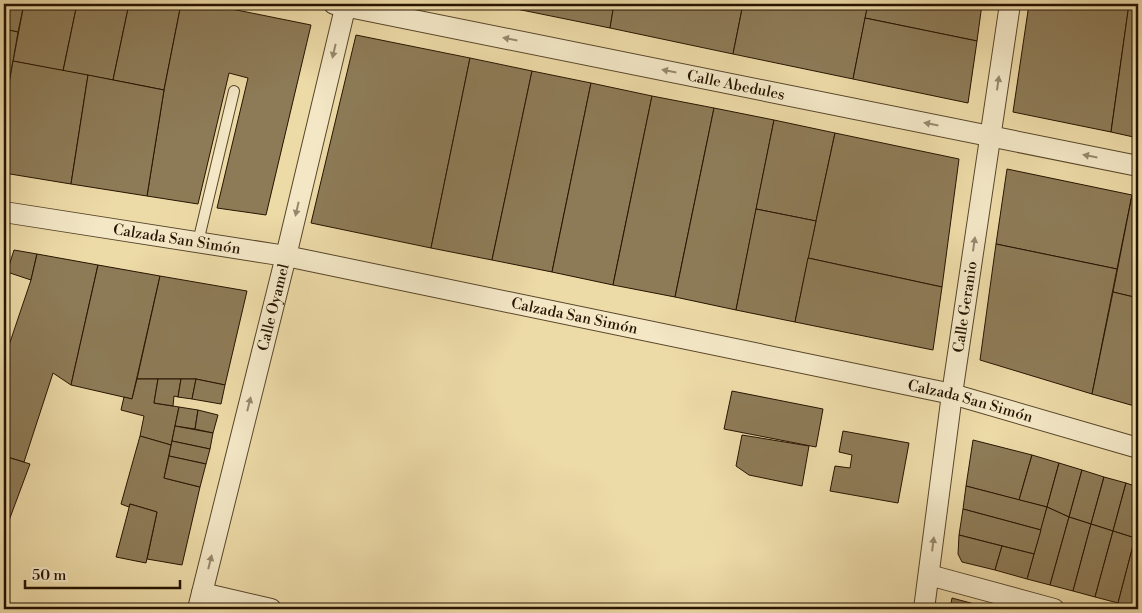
<svg xmlns="http://www.w3.org/2000/svg" width="1142" height="613" font-family="'Libre Bodoni',serif">
<style>
.building{fill:#8d7b57;stroke:#271400}
.lines{fill:none;stroke-linecap:round;stroke-linejoin:round}
.lane-casing{stroke:#58462a;stroke-width:12}
.street-casing{stroke:#58462a;stroke-width:22}
.lane{stroke:#f3e7c6;stroke-width:10}
.street{stroke:#f3e7c6;stroke-width:20}
.oneway{fill:#97886d}
.labels{text-anchor:middle;dominant-baseline:central;stroke-width:4.5;stroke-linejoin:round;paint-order:stroke}
.street-label{font-size:15px;fill:#271400;stroke:#f3e7c6}
</style>
<rect width="100%" height="100%" fill="#ecdaa7"/>
<filter id="stains"><feTurbulence type="fractalNoise" baseFrequency=".004" numOctaves="4"/><feColorMatrix values="0 0 0 0 .2 0 0 0 0 .09 0 0 0 0 .02 0 0 0 .5 -.17"/></filter>
<radialGradient id="worn" r=".72"><stop offset=".6" stop-color="#630" stop-opacity="0"/><stop offset="1" stop-color="#630" stop-opacity=".3"/></radialGradient>
<g class="building">
<path d="M4 4H24L18 32 4 29Z"/>
<path d="M24 4H77L63 71 13 61Z"/>
<path d="M77 4H129L113 80 63 71Z"/>
<path d="M129 4H181L164 90 113 80Z"/>
<path d="M181 4H207L311 25 266 215 217 208 248 78 229 73 198 204 147 196 164 90Z"/>
<path d="M492 4H614L610 28Z"/>
<path d="M614 4H743L733 54 610 28Z"/>
<path d="M743 4H868L853 79 733 54Z"/>
<path d="M868 4H982L977 41 865 18Z"/>
<path d="M1029 4H1129L1111 132 1013 112Z"/>
<path d="M1129 4H1138V138L1111 132Z"/>
<path d="M865 18 977 41 968 103 853 79Z"/>
<path d="M4 29 18 32 4 113Z"/>
<path d="M356 35 470 58 431 248 311 223Z"/>
<path d="M470 58 532 71 492 260 431 248Z"/>
<path d="M13 61 88 75 71 184 4 173V113Z"/>
<path d="M532 71 591 83 552 272 492 260Z"/>
<path d="M88 75 164 90 147 196 71 184Z"/>
<path d="M591 83 652 96 613 285 552 272Z"/>
<path d="M652 96 714 108 675 297 613 285Z"/>
<path d="M714 108 774 120 736 310 675 297Z"/>
<path d="M774 120 835 133 816 221 756 209Z"/>
<path d="M835 133 959 159 942 287 808 258Z"/>
<path d="M1007 169 1132 195 1117 269 996 244Z"/>
<path d="M1132 195 1138 196V298L1113 292Z"/>
<path d="M756 209 816 221 795 322 736 310Z"/>
<path d="M996 244 1117 269 1092 394 980 360Z"/>
<path d="M14 250 37 254 31 280 7 272Z"/>
<path d="M37 254 98 265 71 385 53 373 24 462 4 456V360L31 280Z"/>
<path d="M808 258 942 287 933 350 795 322Z"/>
<path d="M98 265 160 276 132 399 71 385Z"/>
<path d="M160 276 247 291 225 385 196 379H137Z"/>
<path d="M1113 292 1138 298V407L1092 394Z"/>
<path d="M137 379H158L154 403 179 407 171 445 140 436 144 416 121 410 124 397 132 399Z"/>
<path d="M158 379H181L178 397 174 396 173 406 154 403Z"/>
<path d="M181 379H196L192 399 178 397Z"/>
<path d="M196 379 225 385 221 404 192 399Z"/>
<path d="M732 391 823 409 816 447 724 429Z"/>
<path d="M179 407 198 410 195 429 175 426Z"/>
<path d="M198 410 218 415 213 433 195 429Z"/>
<path d="M175 426 213 433 210 449 172 441Z"/>
<path d="M843 431 909 443 898 503 830 491 835 466 850 468 852 455 839 452Z"/>
<path d="M742 435 809 446 802 486 749 475 736 466Z"/>
<path d="M140 436 171 445 164 478 200 487 182 565 147 559 157 512 130 504 129 507 121 504Z"/>
<path d="M973 440 1032 455 1019 500 966 486Z"/>
<path d="M172 441 210 449 206 464 169 456Z"/>
<path d="M1032 455 1059 463 1047 507 1019 500Z"/>
<path d="M4 456 30 464 4 534Z"/>
<path d="M169 456 206 464 200 487 164 478Z"/>
<path d="M1059 463 1082 470 1069 517 1047 507Z"/>
<path d="M1082 470 1104 477 1091 524 1069 517Z"/>
<path d="M1104 477 1126 483 1113 531 1091 524Z"/>
<path d="M1126 483 1138 487V527L1135 538 1113 531Z"/>
<path d="M966 486 1047 507 1041 530 963 509Z"/>
<path d="M130 504 157 512 146 563 116 557Z"/>
<path d="M1047 507 1069 517 1050 585 1027 579Z"/>
<path d="M963 509 1041 530 1034 554 959 535Z"/>
<path d="M1069 517 1091 524 1073 591 1050 585Z"/>
<path d="M1091 524 1113 531 1095 597 1073 591Z"/>
<path d="M1113 531 1135 538 1118 603 1095 597Z"/>
<path d="M959 535 1002 546 995 570 962 562 958 554Z"/>
<path d="M1135 538 1138 539V609L1118 603Z"/>
<path d="M1002 546 1034 554 1027 579 995 570Z"/>
<path d="M952 598 993 609H950Z"/>
</g>
<g class="lines">
<defs>
<path id="lane" d="M198 242 234 91"/>
<g id="street">
<path id="s1" d="M334 4 1138 166"/>
<path id="s2" d="M4 212 286 256 952 394 1138 448"/>
<path d="M929 575 1054 609"/>
<path d="M202 593 271 609"/>
<path id="s3" d="M198 609 286 256 346 4"/>
<path id="s4" d="M924 609 952 394 1010 4"/>
</g>
</defs>
<use href="#lane" class="lane-casing"/>
<use href="#street" class="street-casing"/>
<use href="#lane" class="lane"/>
<use href="#street" class="street"/>
</g>
<defs><path id="oneway-solid" d="M-6-.8H1V-3.2L6.5 0L1 3.2V.8H-6Z" transform="scale(1.25)"/></defs>
<g class="oneway">
<use href="#oneway-solid" transform="translate(510 39) rotate(-169)"/>
<use href="#oneway-solid" transform="translate(334 51) rotate(103)"/>
<use href="#oneway-solid" transform="translate(669 71) rotate(-169)"/>
<use href="#oneway-solid" transform="translate(998 83) rotate(-82)"/>
<use href="#oneway-solid" transform="translate(931 124) rotate(-169)"/>
<use href="#oneway-solid" transform="translate(1090 156) rotate(-169)"/>
<use href="#oneway-solid" transform="translate(297 209) rotate(103)"/>
<use href="#oneway-solid" transform="translate(974 244) rotate(-82)"/>
<use href="#oneway-solid" transform="translate(249 404) rotate(-76)"/>
<use href="#oneway-solid" transform="translate(933 544) rotate(-83)"/>
<use href="#oneway-solid" transform="translate(210 562) rotate(-76)"/>
</g>
<g class="labels">
<g class="street-label">
<text stroke="none"><textPath href="#s1" startOffset="410">Calle Abedules</textPath></text>
<text stroke="none"><textPath href="#s2" startOffset="175">Calzada San Simón</textPath></text>
<text stroke="none"><textPath href="#s4" startOffset="305">Calle Geranio</textPath></text>
<text stroke="none"><textPath href="#s3" startOffset="311">Calle Oyamel</textPath></text>
<text stroke="none"><textPath href="#s2" startOffset="580">Calzada San Simón</textPath></text>
<text stroke="none"><textPath href="#s2" startOffset="985">Calzada San Simón</textPath></text>
</g>
</g>
<rect width="1142" height="613" fill="none" stroke="#ecdaa7" stroke-width="20"/>
<rect x="5" y="5" width="1132" height="603" fill="none" stroke="#271400" stroke-width="2.5"/>
<rect x="10" y="10" width="1122" height="593" fill="none" stroke="#271400"/>
<path d="M25 580v8h155v-8" fill="none" stroke="#271400" stroke-width="2.5"/>
<text x="32" y="580" font-size="15" fill="#271400" stroke="#f3e7c6" stroke-width="4" paint-order="stroke">50 m</text>
<rect width="100%" height="100%" filter="url(#stains)"/>
<rect width="100%" height="100%" fill="url(#worn)"/>
</svg>
